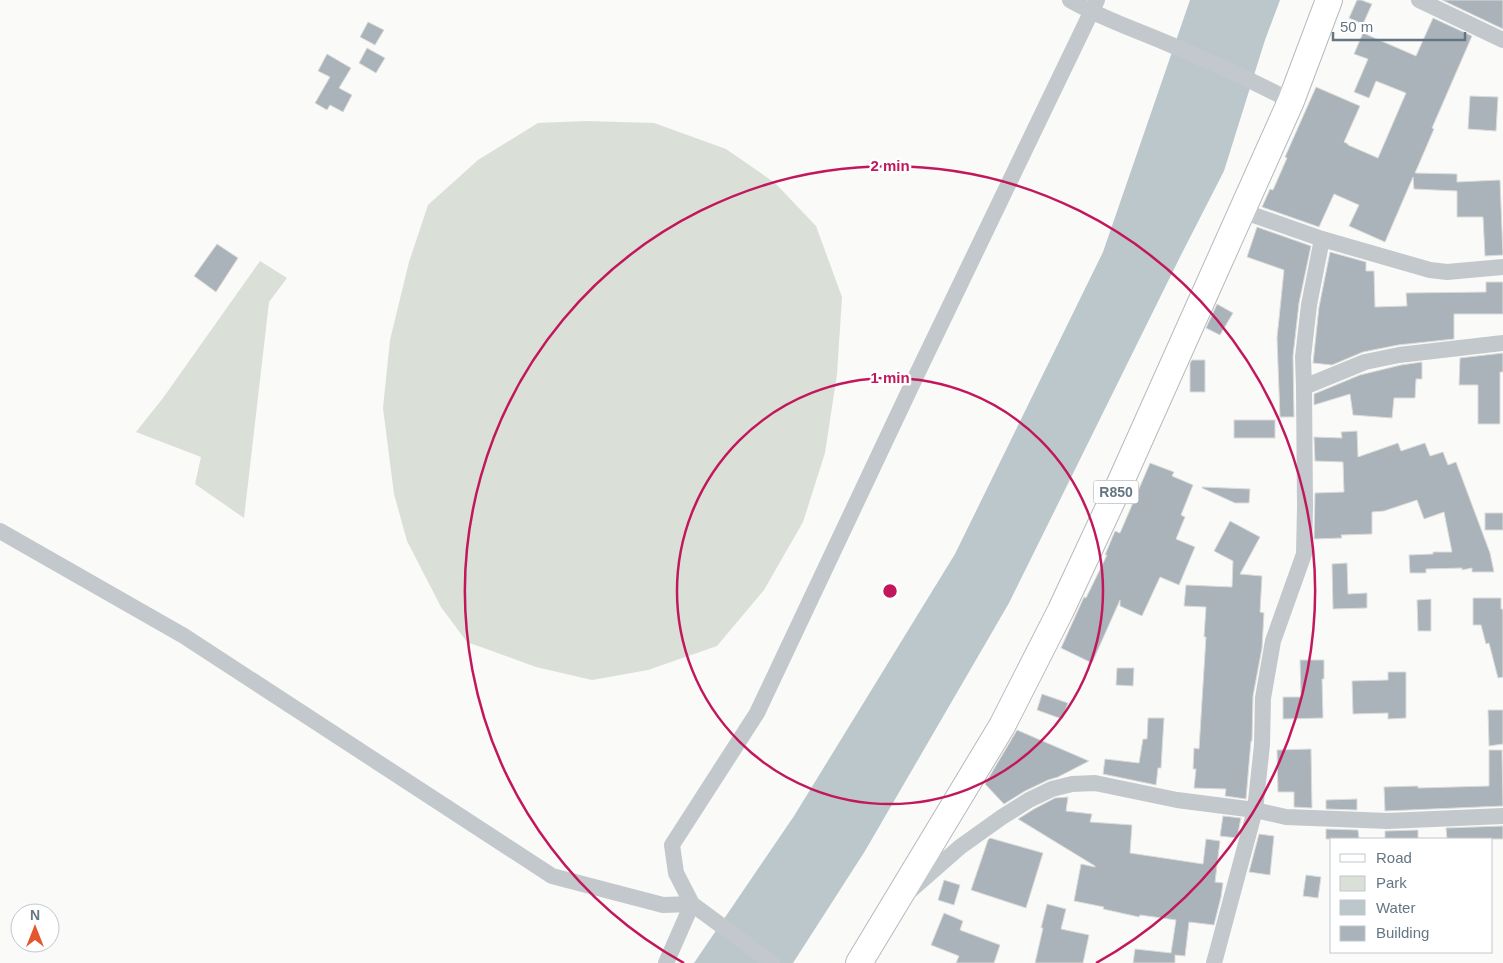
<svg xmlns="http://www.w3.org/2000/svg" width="1503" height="963" font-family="Arial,sans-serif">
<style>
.green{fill:#dadfd7}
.water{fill:#bbc7cb}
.building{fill:#aab3b9;stroke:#dcdcda}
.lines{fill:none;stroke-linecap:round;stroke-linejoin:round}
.primary-casing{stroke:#b5babe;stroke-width:28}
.street{stroke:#c3c8cc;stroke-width:16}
.primary{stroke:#fff;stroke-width:26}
.ring{fill:none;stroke:#c2185b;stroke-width:2.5}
.labels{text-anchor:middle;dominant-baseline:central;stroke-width:5;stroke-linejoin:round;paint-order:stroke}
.shield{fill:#fff;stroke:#939fa8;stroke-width:1}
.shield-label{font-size:14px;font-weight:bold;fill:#657683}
.centre{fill:#c2185b;stroke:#fff;stroke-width:2.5}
.ring-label{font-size:15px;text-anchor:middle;font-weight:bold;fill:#c2185b;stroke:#fff;stroke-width:5;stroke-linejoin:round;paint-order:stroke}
</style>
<rect width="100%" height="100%" fill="#fafaf8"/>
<g class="green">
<path d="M586 121 654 123 726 149 775 183 816 226 842 297 837 374 825 453 803 522 764 590 717 646 648 670 592 680 536 667 467 642 441 607 407 541 394 494 383 408 390 340 409 262 428 205 478 160 538 123Z"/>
<path d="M260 261 287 278 269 302 244 518 195 484 201 457 136 432 163 398Z"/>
</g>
<path class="water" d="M1190 0H1280L1265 40 1224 171 1181 255 1009 603 865 851 793 963H694L794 816 955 554 1103 252Z"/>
<g class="building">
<path d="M1357 0H1361L1372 4 1363 24 1349 18Z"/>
<path d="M1442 0H1503V29Z"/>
<path d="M1433 18 1472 36 1432 128 1434 129 1415 173 1457 174V182L1500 180 1503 255 1485 256 1483 217H1457V191L1414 189 1413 177 1385 242 1349 226 1359 205 1334 194 1319 227 1262 207 1270 189 1273 190 1287 158 1285 157 1316 87 1360 106 1344 142 1348 144V145L1378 158 1406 93 1376 81 1369 98 1354 92 1368 59 1354 54 1363 33 1416 56Z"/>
<path d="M368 22 384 30 375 45 360 37Z"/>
<path d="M367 48 385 58 376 73 359 63Z"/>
<path d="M327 54 351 68 339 88 352 95 343 112 330 105 327 110 315 103 330 77 318 71Z"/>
<path d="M1470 96 1498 97 1496 131 1468 129Z"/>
<path d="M1257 227 1311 246 1299 303 1293 356 1294 417H1280L1277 338 1284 270 1247 257Z"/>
<path d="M217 244 238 258 216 292 194 276Z"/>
<path d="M1330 252 1366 262V271H1374L1375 307 1407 306 1406 293 1486 292V282H1503V314H1454V339L1398 345 1363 352 1332 365 1313 363 1319 307Z"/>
<path d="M1217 304 1233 313 1220 335 1206 328Z"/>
<path d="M1503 353V372H1500V424H1478V385H1459L1460 358Z"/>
<path d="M1192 360H1205V392H1190V363Z"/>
<path d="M1422 362V379H1416L1415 398H1394L1392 418 1353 415 1350 394 1314 405V394L1360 375 1401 365Z"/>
<rect x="1234" y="420" width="41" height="18"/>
<path d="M1357 431 1358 457 1398 443 1401 451 1425 443 1430 456 1443 452 1448 465 1456 462 1490 553 1494 572H1472V568L1462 570V568L1426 569V573H1410L1409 555 1433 554V552H1452L1444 512 1424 519 1417 500 1384 511 1372 512V534L1341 535 1342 538 1314 539 1315 493 1344 492 1343 462 1315 461 1314 437 1342 438 1341 432Z"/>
<path d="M1150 463 1174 472 1172 476 1193 485 1181 515 1185 517 1176 539 1195 547 1179 585 1160 577 1142 616 1120 606V600L1092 663 1061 648 1084 597 1086 598 1107 555H1105L1115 531 1120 533Z"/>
<path d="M1202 487 1250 489 1249 503H1235L1202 488Z"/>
<rect x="1485" y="513" width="18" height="17"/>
<path d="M1230 521 1260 537 1240 574 1262 576 1260 612 1264 613 1262 648 1253 696 1252 741H1251L1246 799 1225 796 1226 789 1194 788 1196 769H1193L1194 748 1199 749 1206 637H1204L1206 607 1184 606 1186 585 1232 587 1233 561 1214 551Z"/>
<path d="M1347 563 1348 594 1367 593V608L1333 609 1332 564Z"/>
<path d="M1473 598H1501V609H1503V677L1498 678 1489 643 1486 644 1481 625H1473Z"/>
<path d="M1431 599V631H1418L1417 600Z"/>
<path d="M1300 660H1324V679H1322L1323 718 1283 719V697H1301Z"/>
<path d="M1117 668H1134L1133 686 1116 685Z"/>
<path d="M1388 672H1406V718L1388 719V713L1353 714 1352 681 1388 680Z"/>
<path d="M1042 694 1068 703 1062 719 1037 710Z"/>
<path d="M1488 710H1503V744L1489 746Z"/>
<path d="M1148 718H1164L1161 768H1158L1156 785 1103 774 1105 759 1139 763 1143 739H1147Z"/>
<path d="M1017 730 1089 761 1058 777 1048 780 1025 791 1004 804 985 784Z"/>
<path d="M1311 749 1312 808 1294 807V792H1278L1277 750Z"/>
<path d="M1489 750H1502L1503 806 1385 811 1384 787 1418 786V788L1489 786Z"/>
<path d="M1068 797 1066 811 1092 814 1090 822 1132 825 1130 853 1203 864 1206 839 1220 841 1215 882 1223 883 1221 897 1214 925 1189 922 1185 956 1175 955V963H1133L1135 949 1171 953 1176 920 1140 915 1139 917 1103 909 1104 907 1074 901 1081 864 1095 867V866L1018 819 1034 809 1055 798Z"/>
<path d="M1357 799V810L1326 809V800Z"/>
<path d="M1223 816 1241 818 1237 838 1220 836Z"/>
<path d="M1503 826V839H1447L1446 828Z"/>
<path d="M1326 829 1358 830 1359 839H1326Z"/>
<path d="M1418 830V839H1385V831Z"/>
<path d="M1259 834 1274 836 1270 875 1249 872Z"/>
<path d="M990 838 1043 853 1026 908 971 890 988 840Z"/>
<path d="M1306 875 1321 877 1318 898 1303 896Z"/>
<path d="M944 880 960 885 954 905 938 900Z"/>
<path d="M1047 904 1066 909 1061 929 1089 935 1083 963H1035L1043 928H1041Z"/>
<path d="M944 913 963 921 960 930 1000 945 994 963H956L959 956 931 945Z"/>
</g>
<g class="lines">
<defs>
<path id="primary" d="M859 963 1002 726 1061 610 1122 479 1291 101 1329 0"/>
</defs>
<use href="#primary" class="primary-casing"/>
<g class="street">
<path d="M1070 0C1099 17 1131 28 1162 41 1205 59 1249 79 1291 101"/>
<path d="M1419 0 1503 40"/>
<path d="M1242 211 1322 239 1430 270 1447 272 1503 267"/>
<path d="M1304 387 1365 362 1399 355 1503 343"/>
<path d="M0 531 184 636 552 876 663 905 692 904"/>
<path d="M911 890 960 847 1002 817 1029 800 1052 789 1072 784 1095 783 1177 800 1255 810 1286 817 1388 821 1503 816"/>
<path d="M666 963 692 904"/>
<path d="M772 963 692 904 676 873 672 845 757 713 917 374 1097 0"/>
<path d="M1214 963 1255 810 1262 745 1263 698 1273 641 1304 554 1305 507 1304 387 1303 357 1309 305 1322 239"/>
</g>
<use href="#primary" class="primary"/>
</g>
<g class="ring">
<circle cx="890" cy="591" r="213"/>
<path d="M684 963A425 425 0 1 1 1096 963"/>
</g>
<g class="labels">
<rect class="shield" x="1093.5" y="480.5" width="45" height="23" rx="4"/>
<g class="shield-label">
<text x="1116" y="492">R850</text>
</g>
</g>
<circle cx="890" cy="591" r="8" class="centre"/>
<g class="ring-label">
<text x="890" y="171">2 min</text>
<text x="890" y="383">1 min</text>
</g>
<rect x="1330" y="838" width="162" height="115" fill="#ffffff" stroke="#c1c8cd"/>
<rect x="1340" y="854" width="25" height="8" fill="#ffffff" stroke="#c1c8cd"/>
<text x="1376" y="863" font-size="15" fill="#657683">Road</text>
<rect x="1340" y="876" width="25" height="15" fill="#dadfd7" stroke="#c1c8cd"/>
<text x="1376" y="888" font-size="15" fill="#657683">Park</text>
<rect x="1340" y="900" width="25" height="15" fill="#bbc7cb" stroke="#c1c8cd"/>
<text x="1376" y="913" font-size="15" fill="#657683">Water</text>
<rect x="1340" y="926" width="25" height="15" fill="#aab3b9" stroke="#c1c8cd"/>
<text x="1376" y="938" font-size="15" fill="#657683">Building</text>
<g transform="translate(35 928)"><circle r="24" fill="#ffffff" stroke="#c1c8cd"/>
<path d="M0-4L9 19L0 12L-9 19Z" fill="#e4572e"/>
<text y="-8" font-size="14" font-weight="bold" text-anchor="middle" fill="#657683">N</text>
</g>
<path d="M1333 32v8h132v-8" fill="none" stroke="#657683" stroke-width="2.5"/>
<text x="1340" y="32" font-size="15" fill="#657683" stroke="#ffffff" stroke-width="4" paint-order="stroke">50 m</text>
</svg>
